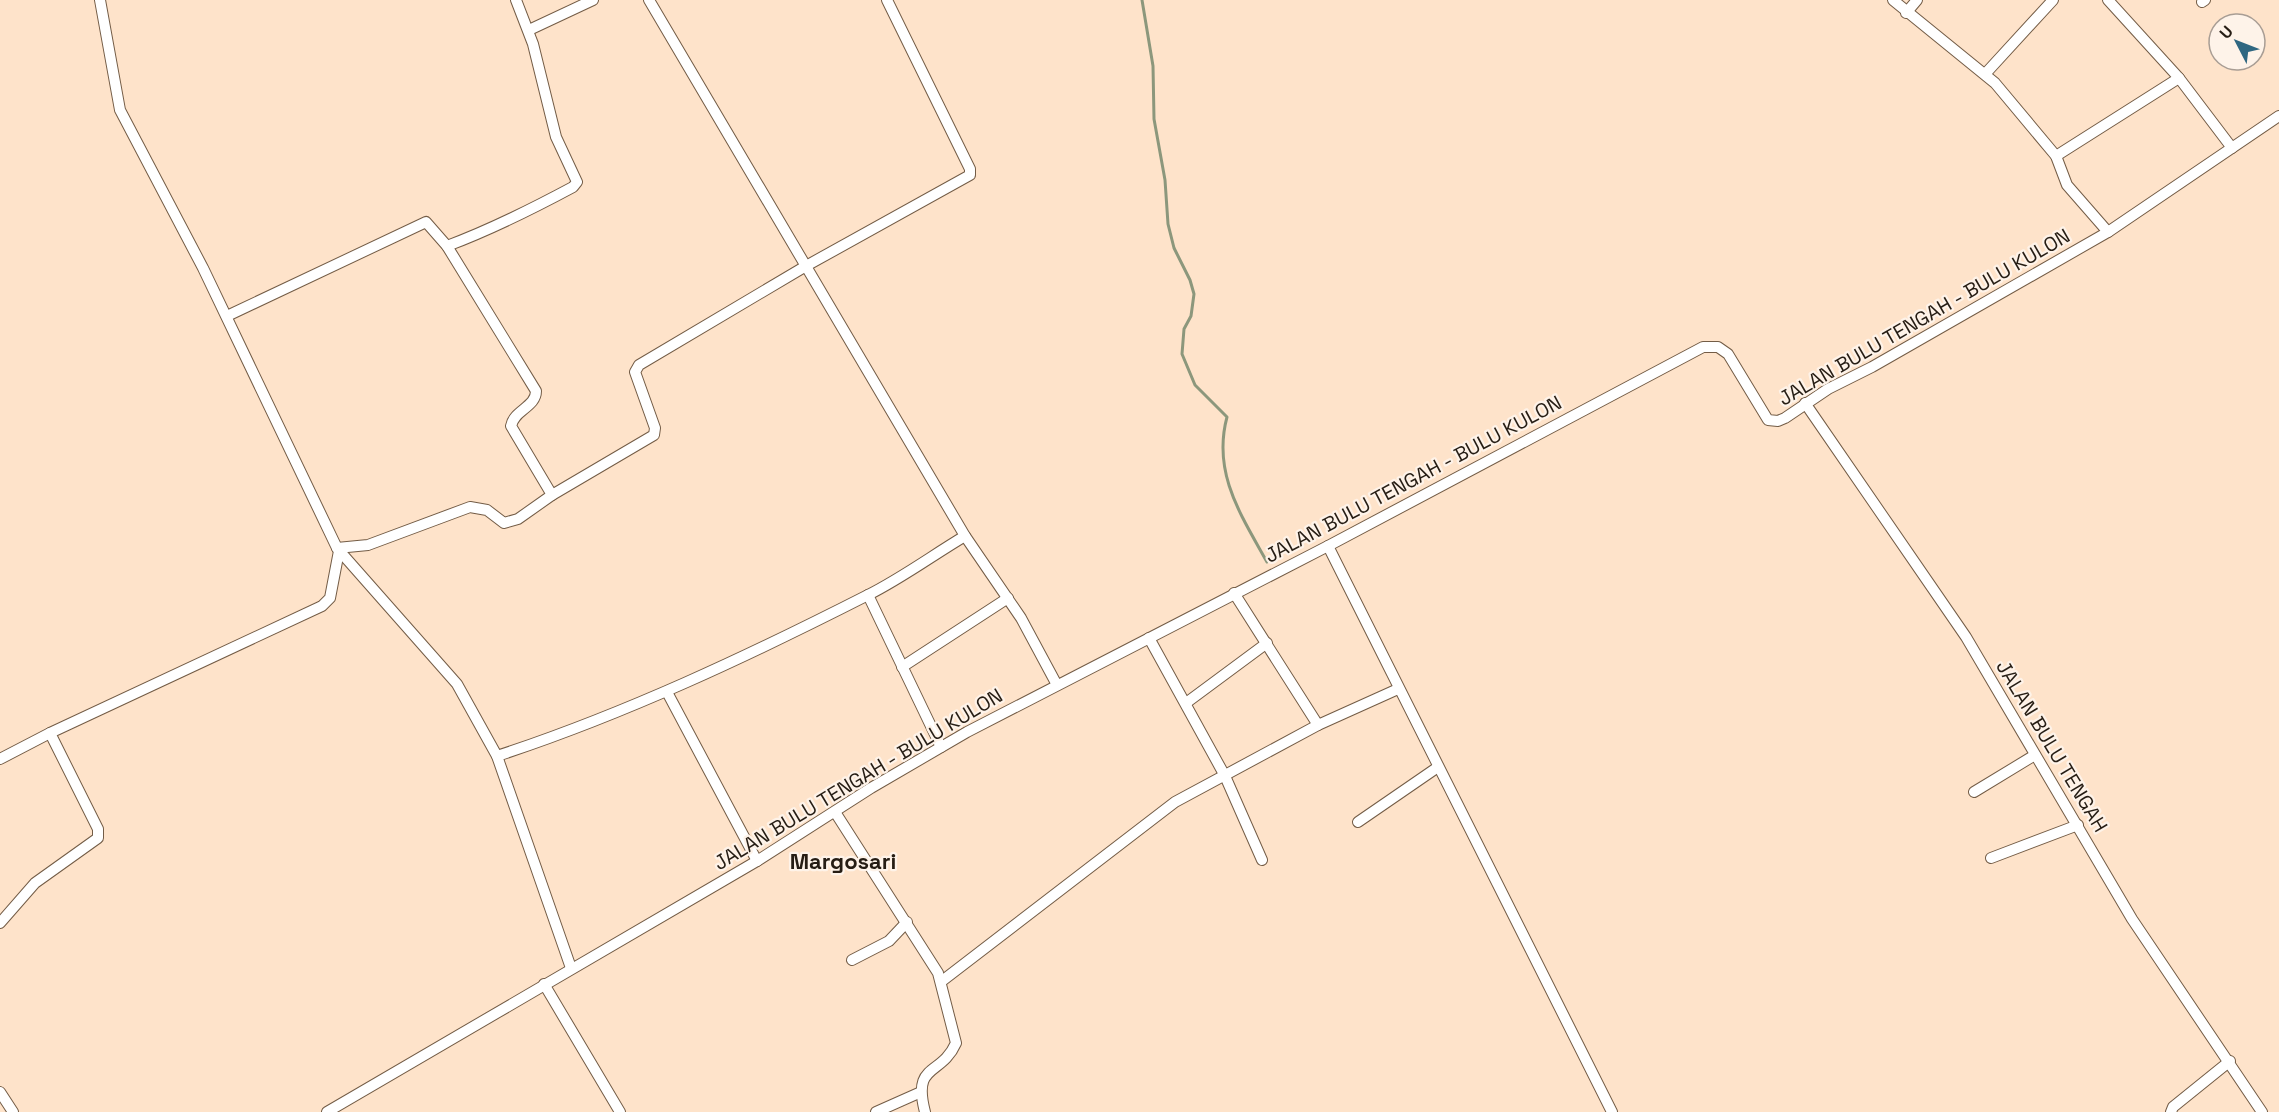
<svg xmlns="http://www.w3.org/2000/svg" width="2279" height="1112" font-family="'Space Grotesk',sans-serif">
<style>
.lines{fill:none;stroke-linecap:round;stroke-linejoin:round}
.stream{stroke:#8c977c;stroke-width:3}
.street-casing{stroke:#735c46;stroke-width:12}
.street{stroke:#fff;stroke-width:10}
.labels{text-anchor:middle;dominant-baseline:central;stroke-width:4.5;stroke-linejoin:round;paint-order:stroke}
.street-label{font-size:20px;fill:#261d14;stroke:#fef3e9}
.quarter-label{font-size:22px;font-weight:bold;fill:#261d14;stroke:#fef3e9}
</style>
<rect width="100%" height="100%" fill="#fee3ca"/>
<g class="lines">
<path class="stream" d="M1142 0 1153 66 1154 119 1165 180 1168 224 1174 248 1190 280 1194 294 1191 316 1184 329 1182 354 1195 385 1227 417C1212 473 1241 515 1267 562"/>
<defs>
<g id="street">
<path d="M100 0 120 110 203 268 337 548 457 684 497 756 571 968"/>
<path d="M649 0 965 536 1021 618 1057 685"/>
<path d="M1893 0 1995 83 2056 156 2067 185 2108 232"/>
<path d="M2108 0 2179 78 2232 148"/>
<path d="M2202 2 2205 0"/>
<path d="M1906 13 1917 0"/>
<path d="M529 30 593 0"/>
<path d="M1986 73 2053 0"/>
<path d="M2056 156 2179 78"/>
<path d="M447 246C490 230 532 209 573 187L577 182 556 137 533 44 516 0"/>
<path d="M227 316 426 222 447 246 536 391C536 407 514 410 511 426L552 495"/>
<path d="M1805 403 1966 637 2132 919 2262 1112"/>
<path d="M1328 546 1612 1112"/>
<path d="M337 548 368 545 470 507 487 510 504 523 518 519 552 495 654 435 655 428 635 372 639 365 806 266 970 175V169L887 0"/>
<path d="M1234 593 1318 725"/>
<path d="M868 595 941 747"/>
<path d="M1149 638 1225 776 1262 860"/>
<path d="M902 667 1008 598"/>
<path d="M667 692 757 861"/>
<path d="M1186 703 1267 643"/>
<path d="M497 756C625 714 748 656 868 595 902 578 933 555 965 536"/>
<path d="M0 759 50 733"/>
<path d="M1974 792 2035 755"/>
<path d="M835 812 938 973 956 1043C941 1077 912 1062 925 1112"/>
<path d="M1358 822 1438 767"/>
<path d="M1991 858 2078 825"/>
<path d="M0 923 35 883 98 838V829L50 733 322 606 330 598 339 551"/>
<path d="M852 960 889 941 907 922"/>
<path d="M942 981 1175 802 1318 725 1398 689"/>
<path d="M544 984 620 1112"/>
<path d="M0 1092 13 1112"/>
<path d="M327 1112 757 861 871 788 967 732 1328 546 1703 347H1718L1728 354 1768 420 1778 421 1785 418 1828 389 1872 367 2108 232 2279 116"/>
<path d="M876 1112 921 1092"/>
<path d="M2171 1112 2173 1107 2230 1061"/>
</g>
</defs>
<use href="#street" class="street-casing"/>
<use href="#street" class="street"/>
</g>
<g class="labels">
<g class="street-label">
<text transform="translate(1924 317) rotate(-30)">JALAN BULU TENGAH - BULU KULON</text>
<text transform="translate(1413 479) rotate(-28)">JALAN BULU TENGAH - BULU KULON</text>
<text transform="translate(2052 746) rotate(59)">JALAN BULU TENGAH</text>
<text transform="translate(858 779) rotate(-31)">JALAN BULU TENGAH - BULU KULON</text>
</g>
<g class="quarter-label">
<text x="843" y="861">Margosari</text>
</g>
</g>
<g transform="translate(2237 42) rotate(312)"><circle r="28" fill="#fef3e9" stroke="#a89d94" stroke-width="1.5"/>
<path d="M0-4.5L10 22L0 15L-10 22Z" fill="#2f6781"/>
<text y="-9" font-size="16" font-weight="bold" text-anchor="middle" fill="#261d14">U</text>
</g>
</svg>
